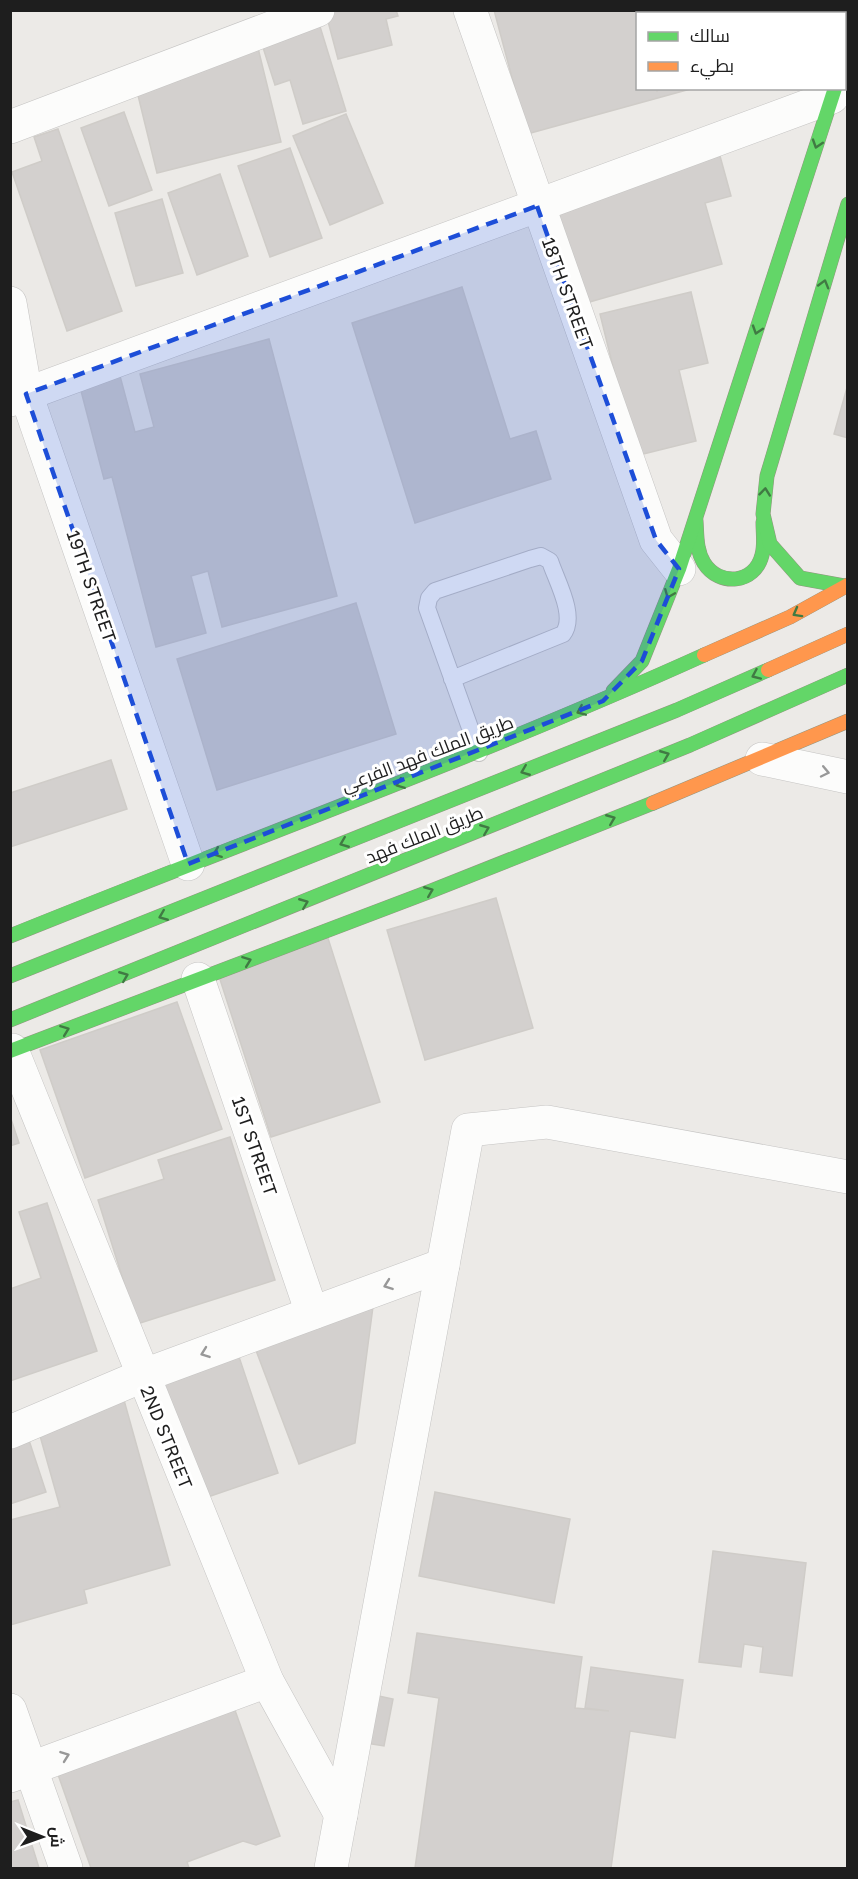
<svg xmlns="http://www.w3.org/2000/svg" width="858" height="1879" font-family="'Golos Text',Cairo,sans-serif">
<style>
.building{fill:#d3d0ce;stroke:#cfccc8;stroke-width:1.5}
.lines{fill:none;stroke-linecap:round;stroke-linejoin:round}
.lane-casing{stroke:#c5c4c3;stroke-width:18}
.street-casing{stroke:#c5c4c3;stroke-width:34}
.fast-casing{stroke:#939580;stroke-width:15}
.slow-casing{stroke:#939580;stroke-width:15}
.lane{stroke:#fcfcfb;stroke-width:16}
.street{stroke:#fcfcfb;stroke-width:33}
.fast{stroke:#63d668;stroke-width:14}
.slow{stroke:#ff974d;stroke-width:14}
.oneway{stroke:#407a43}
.oneway2{stroke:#989898}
.marked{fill:#1d4ed8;fill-opacity:0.2;stroke:#1d4ed8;stroke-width:4.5;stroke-dasharray:12 8;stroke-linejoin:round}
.labels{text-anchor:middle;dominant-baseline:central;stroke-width:6;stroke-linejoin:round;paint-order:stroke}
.street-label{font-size:18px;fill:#1e1e1e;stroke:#fff}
</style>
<rect width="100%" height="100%" fill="#eceae7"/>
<g class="building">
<path d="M325 10H396L398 16 386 19 392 45 338 59Z"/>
<path d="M494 10H635L638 20V88H656L657 92 658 88H694L527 134Z"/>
<path d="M642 10H791L790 14H643Z"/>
<path d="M318 20 346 111 303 124 290 80 275 85 260 38Z"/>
<path d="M258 48 281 142 157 173 134 79Z"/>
<path d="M124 112 152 190 109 206 81 128Z"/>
<path d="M346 114 383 203 330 225 293 136Z"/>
<path d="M58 129 122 311 67 331 12 172 42 161 34 137Z"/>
<path d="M290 148 322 238 270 257 238 166Z"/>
<path d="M720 156 731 196 705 203 722 264 579 305 551 206Z"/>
<path d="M220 174 248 256 197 275 168 193Z"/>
<path d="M162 199 183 273 136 286 115 213Z"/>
<path d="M462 287 510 439 536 431 551 479 415 523 352 323Z"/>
<path d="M691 292 708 363 679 370 696 441 635 456 600 314Z"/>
<path d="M269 339 337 596 222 627 208 571 191 576 206 633 156 647 112 477 104 479 80 387 120 376 135 432 154 427 140 374Z"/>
<path d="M848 384V438L834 434Z"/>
<path d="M356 603 396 734 217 790 177 659Z"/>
<path d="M111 760 127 809 10 847V793Z"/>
<path d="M496 898 533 1028 425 1060 387 930Z"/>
<path d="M326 932 380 1102 271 1137 216 967Z"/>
<path d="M177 1002 222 1129 85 1178 40 1050Z"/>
<path d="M10 1116 19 1143 10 1146Z"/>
<path d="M230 1137 275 1280 137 1324 98 1200 164 1179 158 1160Z"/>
<path d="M47 1203 97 1351 10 1381V1289L41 1278 19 1212Z"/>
<path d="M376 1284 355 1443 299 1464 249 1332Z"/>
<path d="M233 1339 278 1473 199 1500 155 1365Z"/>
<path d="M122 1393 170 1565 84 1590 87 1603 10 1625V1520L60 1507 35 1418Z"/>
<path d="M24 1425 46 1492 10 1504V1429Z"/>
<path d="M435 1492 570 1519 554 1603 419 1576Z"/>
<path d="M713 1551 806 1563 792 1676 760 1672 763 1647 744 1644 741 1667 699 1662Z"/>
<path d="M417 1633 582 1657 575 1708 609 1711 585 1708 591 1667 683 1680 675 1738 630 1731 611 1868H415L439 1698 408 1693Z"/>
<path d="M374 1695 393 1699 384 1746 365 1743Z"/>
<path d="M232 1702 280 1836 256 1845 243 1841 187 1862 189 1868H91L55 1766Z"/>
<path d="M18 1800 39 1868H10V1802Z"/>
</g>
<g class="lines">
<defs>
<path id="lane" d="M452 679 563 634C577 616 556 580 550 561L541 556 530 559 435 591 429 598 427 608 479 753"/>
<g id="street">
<path d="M470 10 656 540 679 569"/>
<path d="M10 127 318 10"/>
<path d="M10 303 26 394 188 864"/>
<path d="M10 400 832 97"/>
<path d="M762 759 848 777"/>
<path d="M198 979 312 1313"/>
<path d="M12 1050 267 1681 341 1815"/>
<path d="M10 1432 142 1376 443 1265"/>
<path d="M10 1710 66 1868"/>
<path d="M10 1776 267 1681"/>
<path d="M331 1868 468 1130 547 1122 848 1177"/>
</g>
<g id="fast">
<path d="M844 57 848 47"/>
<path d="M696 521C697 535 696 550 704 563 719 587 755 584 762 555 765 545 763 533 763 522"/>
<path d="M844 586 800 578 770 544 763 514 767 476 848 204"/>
<path d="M613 691 642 661 679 569 835 88"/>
<path d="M10 936C242 842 476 758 704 655"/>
<path d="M10 976 677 710 768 670"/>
<path d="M10 1020 690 745 848 675"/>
<path d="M10 1051 431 891 653 803"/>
</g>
<g id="slow">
<path d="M704 655 790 617 848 585"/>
<path d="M768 670 848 634"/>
<path d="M653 803 848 721"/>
</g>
</defs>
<use href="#lane" class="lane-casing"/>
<use href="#street" class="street-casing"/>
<use href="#fast" class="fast-casing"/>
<use href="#slow" class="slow-casing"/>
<use href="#lane" class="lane"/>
<use href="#street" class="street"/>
<use href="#fast" class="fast"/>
<use href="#slow" class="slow"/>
</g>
<defs><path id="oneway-chevron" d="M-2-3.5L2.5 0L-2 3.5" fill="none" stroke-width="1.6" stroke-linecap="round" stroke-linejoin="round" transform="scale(1.5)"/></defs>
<g class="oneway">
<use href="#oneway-chevron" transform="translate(817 144) rotate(108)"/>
<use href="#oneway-chevron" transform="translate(824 284) rotate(-74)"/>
<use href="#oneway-chevron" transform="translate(757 330) rotate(108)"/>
<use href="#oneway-chevron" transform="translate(765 492) rotate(-84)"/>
<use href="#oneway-chevron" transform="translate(669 594) rotate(112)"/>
<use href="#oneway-chevron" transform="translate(797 613) rotate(151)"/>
<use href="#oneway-chevron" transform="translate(756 675) rotate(156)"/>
<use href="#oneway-chevron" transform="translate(581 711) rotate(157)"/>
<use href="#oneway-chevron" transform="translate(665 755) rotate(-22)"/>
<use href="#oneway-chevron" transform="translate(525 771) rotate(158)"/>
<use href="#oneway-chevron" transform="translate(400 784) rotate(159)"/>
<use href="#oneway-chevron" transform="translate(611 819) rotate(-22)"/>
<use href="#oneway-chevron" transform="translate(485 829) rotate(-22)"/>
<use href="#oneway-chevron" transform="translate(344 843) rotate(158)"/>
<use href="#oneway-chevron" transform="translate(217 853) rotate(159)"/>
<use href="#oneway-chevron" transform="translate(429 891) rotate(-22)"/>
<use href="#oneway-chevron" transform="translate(304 903) rotate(-22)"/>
<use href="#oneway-chevron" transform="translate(163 916) rotate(158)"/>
<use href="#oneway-chevron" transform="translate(247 961) rotate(-21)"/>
<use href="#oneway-chevron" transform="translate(124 976) rotate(-22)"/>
<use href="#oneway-chevron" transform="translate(65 1030) rotate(-21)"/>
</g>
<g class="oneway2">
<use href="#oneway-chevron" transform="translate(825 772) rotate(12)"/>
<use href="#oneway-chevron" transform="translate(388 1285) rotate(160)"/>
<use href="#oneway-chevron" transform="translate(205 1353) rotate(160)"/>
<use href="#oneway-chevron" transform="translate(65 1756) rotate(-20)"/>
</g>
<path class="marked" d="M537 206 656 540 679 569 642 661 603 701 188 864 26 394Z"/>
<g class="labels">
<g class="street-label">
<text transform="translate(568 293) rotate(70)">18TH STREET</text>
<text transform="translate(92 586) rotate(71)">19TH STREET</text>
<text transform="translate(427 753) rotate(-21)">طريق الملك فهد الفرعي</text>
<text transform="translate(424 834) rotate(-22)">طريق الملك فهد</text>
<text transform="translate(255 1146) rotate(71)">1ST STREET</text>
<text transform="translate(167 1437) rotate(68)">2ND STREET</text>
</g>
</g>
<rect width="858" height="1879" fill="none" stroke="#1e1e1e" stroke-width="24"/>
<rect x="636" y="12" width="210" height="78" fill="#ffffff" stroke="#a5a5a5" stroke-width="1.5"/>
<rect x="648" y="32" width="30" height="9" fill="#63d668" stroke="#a5a5a5" stroke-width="1.5"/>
<text x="690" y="42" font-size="18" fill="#1e1e1e">سالك</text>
<rect x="648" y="62" width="30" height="9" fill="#ff974d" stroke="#a5a5a5" stroke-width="1.5"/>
<text x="690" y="72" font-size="18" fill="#1e1e1e">بطيء</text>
<g transform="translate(42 1837) rotate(91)" stroke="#ffffff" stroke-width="4.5" paint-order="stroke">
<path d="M0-4.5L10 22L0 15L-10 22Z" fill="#1e1e1e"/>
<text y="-9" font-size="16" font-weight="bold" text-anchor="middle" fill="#1e1e1e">ش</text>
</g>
</svg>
